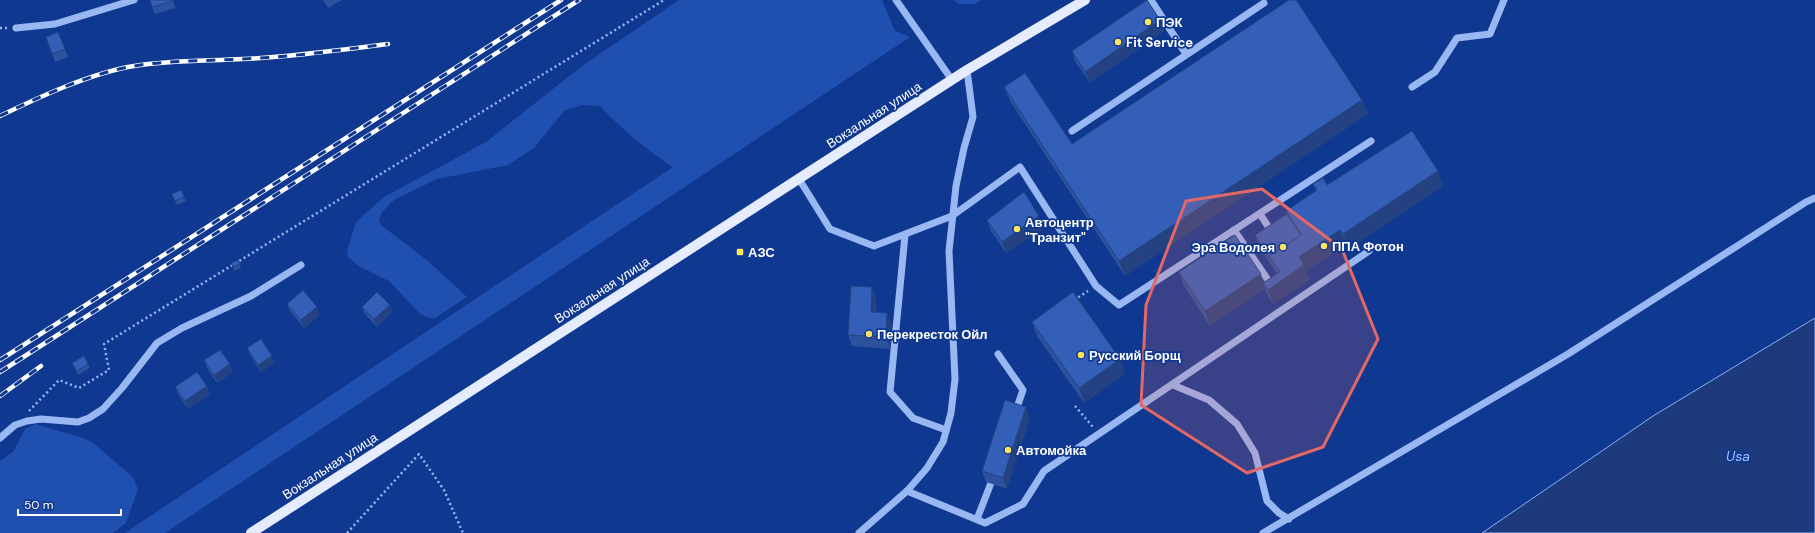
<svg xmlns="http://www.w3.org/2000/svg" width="1815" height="533" font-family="'DM Sans',sans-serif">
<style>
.green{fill:#2050af}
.water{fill:#1c3a7c;stroke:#8ab0f7}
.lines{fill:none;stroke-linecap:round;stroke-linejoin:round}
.path{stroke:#98b7f3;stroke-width:2.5;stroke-dasharray:2 3;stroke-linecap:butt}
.minor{stroke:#98b7f3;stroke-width:7}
.major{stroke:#e5ecff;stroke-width:10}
.rail-casing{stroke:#fff;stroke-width:4.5}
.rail{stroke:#0f3890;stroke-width:3;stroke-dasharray:9;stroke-linecap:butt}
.wall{fill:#2c529e}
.shaded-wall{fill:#244281}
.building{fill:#335fb8;stroke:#244281}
.marked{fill:#e26868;fill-opacity:0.2;stroke:#e26868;stroke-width:3;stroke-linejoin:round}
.poi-dot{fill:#ffe35b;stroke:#0f3890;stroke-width:1.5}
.labels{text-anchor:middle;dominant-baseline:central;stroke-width:3.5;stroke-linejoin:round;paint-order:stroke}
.poi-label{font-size:13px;font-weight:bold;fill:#fff;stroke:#0f3890;text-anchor:start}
.street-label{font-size:13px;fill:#fff;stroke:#0f3890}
.water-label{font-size:14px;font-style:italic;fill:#a4c2fa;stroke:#0f3890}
</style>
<rect width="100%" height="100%" fill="#0f3890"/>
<g class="green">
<path d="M679 0H882L895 31 910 37 165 533H125L673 167C647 150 621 129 600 106L582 105 564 111 534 148 508 165 437 179 394 200 382 212 379 219 381 225 428 261 467 297 435 318H429L419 313 389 281 357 265 348 257 347 251 356 222 384 197 486 142 582 66Z"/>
<path d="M954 0H981L974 4H958Z"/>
<path d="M35 424 83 438 93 443 133 477 138 489 126 523 113 533H0V461L14 451 25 429Z"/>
</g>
<path class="water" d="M1815 318V533H1482L1653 416Z"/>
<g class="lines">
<g class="path">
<path d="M0 28H7"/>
<path d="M1074 300 1088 291"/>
<path d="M1075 406 1093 427"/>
<path d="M29 411 59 380 79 388 109 370 104 344 664 0"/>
<path d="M347 533 419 454 444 490 463 533"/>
</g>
<g class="minor">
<path d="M896 0 952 80"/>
<path d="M1151 0 1186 54"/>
<path d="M16 28 55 24 134 0"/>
<path d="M1412 87 1435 72 1457 38 1490 34 1504 0"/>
<path d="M1072 131 1264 3"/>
<path d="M799 179 830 229 874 246 952 216 1020 167 1096 286 1119 305 1371 141"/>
<path d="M1260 214 1273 234"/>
<path d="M1234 230 1268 280"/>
<path d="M905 235 890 392 913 418 946 430"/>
<path d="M998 354 1023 390 1015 413"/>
<path d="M1173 385 1209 400 1237 424 1255 453 1267 501 1279 513 1289 519"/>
<path d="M0 438 15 425 27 421 41 419 78 422 89 418 103 409 122 388 157 343 182 328 251 296 301 265"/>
<path d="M907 491 985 523 1023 504 1044 471 1369 251"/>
<path d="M977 519 991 483"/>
<path d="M859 533 907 491 927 468 943 442 951 413 955 379 949 251 956 186 964 148 973 117 967 70"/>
<path d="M1263 533 1568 354 1806 202 1815 198"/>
</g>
<path class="major" d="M251 533 967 70 1085 0"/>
<defs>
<g id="rail">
<path d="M0 116C39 97 91 73 134 66 170 60 207 61 243 59 292 57 340 50 388 44"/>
<path d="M0 360 561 0"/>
<path d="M0 372 579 0"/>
<path d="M0 396 41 366"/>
</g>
</defs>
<use href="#rail" class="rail-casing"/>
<use href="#rail" class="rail"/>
</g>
<g class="wall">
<path d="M173 0 175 8 155 14 152 7Z"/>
<path d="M323 0H342L328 8Z"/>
<path d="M1160 20 1164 31 1090 83 1076 63 1072 51Z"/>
<path d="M58 32 68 57 55 62 46 37Z"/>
<path d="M1004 87 1072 144 1362 100 1368 114 1125 276 1010 101Z"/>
<path d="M1313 184 1443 186 1349 249 1346 244 1306 271 1310 280 1273 304 1268 297 1265 289 1210 326 1184 286 1179 272 1264 283 1277 274 1259 246 1255 235 1287 214 1286 211 1316 191Z"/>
<path d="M172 194 184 197 186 201 177 205Z"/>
<path d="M987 220 1044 228 1006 253 991 231Z"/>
<path d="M238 260 241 268 234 271 231 263Z"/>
<path d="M876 298V312L891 324 890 349 852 346 848 335Z"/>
<path d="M287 304 320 315 304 328 290 311Z"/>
<path d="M390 305 392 312 377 327 365 314 362 307Z"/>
<path d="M1032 322 1120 359 1125 374 1084 403 1037 336Z"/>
<path d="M247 348 275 363 261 372 250 355Z"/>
<path d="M204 360 233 372 217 383 207 368Z"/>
<path d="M72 363 88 364 90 368 78 375Z"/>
<path d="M207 386 210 394 188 409 178 394 175 387Z"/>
<path d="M1030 418 1007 489 986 482 982 471Z"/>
</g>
<g class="shaded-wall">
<path d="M1160 20 1164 31 1090 83 1085 72Z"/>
<path d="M1362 100 1368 114 1125 276 1119 261Z"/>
<path d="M1438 171 1443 186 1349 249 1343 234Z"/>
<path d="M1039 216 1044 228 1006 253 1002 242Z"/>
<path d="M1340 230 1346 244 1306 271 1310 280 1273 304 1268 290 1299 257Z"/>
<path d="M1261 274 1265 289 1210 326 1205 311Z"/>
<path d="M872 287 876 298 875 323 871 312Z"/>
<path d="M390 305 392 312 377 327 374 319Z"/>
<path d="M317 307 320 315 304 328 301 320Z"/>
<path d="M887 313 891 324 890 349 886 337Z"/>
<path d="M272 356 275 363 261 372 258 365Z"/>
<path d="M1120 359 1125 374 1084 403 1079 388Z"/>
<path d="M230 364 233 372 217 383 214 375Z"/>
<path d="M207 386 210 394 188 409 185 401Z"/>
<path d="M1026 407 1030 418 1007 489 1003 478Z"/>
</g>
<g class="building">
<path d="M150 0H172V1L152 7Z"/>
<path d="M1147 0 1160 20 1085 72 1072 51Z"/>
<path d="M1289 0H1296L1362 100 1119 261 1004 87 1025 73 1072 144Z"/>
<path d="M58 32 65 49 52 54 46 37Z"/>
<path d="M1412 131 1438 171 1343 234 1340 230 1299 257 1304 265 1268 290 1263 283 1280 272 1269 256 1301 234 1286 211 1317 190 1313 184 1323 178 1327 185Z"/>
<path d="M181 190 184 197 175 201 172 194Z"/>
<path d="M1024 192 1039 216 1002 242 987 220Z"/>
<path d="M1287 214 1301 235 1269 256 1270 259 1255 235Z"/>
<path d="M1235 235 1261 274 1205 311 1179 272Z"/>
<path d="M238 260 240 264 233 267 231 263Z"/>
<path d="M851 286 872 287 871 312 887 313 886 337 848 335Z"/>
<path d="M303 290 317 307 301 320 287 304Z"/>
<path d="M377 292 390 305 374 319 362 307Z"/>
<path d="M1073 292 1120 359 1079 388 1032 322Z"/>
<path d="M261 339 272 356 258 365 247 348Z"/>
<path d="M220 350 230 364 214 375 204 360Z"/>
<path d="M84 356 88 364 77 371 72 363Z"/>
<path d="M197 372 207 386 185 401 175 387Z"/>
<path d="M1005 400 1026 407 1003 478 982 471Z"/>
</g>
<path class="marked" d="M1262 189 1342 249 1378 339 1323 447 1247 473 1141 405 1146 305 1186 201Z"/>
<g class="poi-dot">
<circle cx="1148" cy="22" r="4"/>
<circle cx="1118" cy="42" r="4"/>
<circle cx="1017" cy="229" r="4"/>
<circle cx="1324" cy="246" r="4"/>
<circle cx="1283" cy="247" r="4"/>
<rect x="736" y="248" width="8" height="8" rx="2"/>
<circle cx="869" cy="334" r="4"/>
<circle cx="1081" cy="355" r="4"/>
<circle cx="1008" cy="450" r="4"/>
</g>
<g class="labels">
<g class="poi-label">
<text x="1156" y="22">ПЭК</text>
<text x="1126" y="42">Fit Service</text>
<text x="1025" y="222">Автоцентр<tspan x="1025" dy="15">"Транзит"</tspan></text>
<text x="1332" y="246">ППА Фотон</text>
<text x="1275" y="247" text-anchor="end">Эра Водолея</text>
<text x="748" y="252">АЗС</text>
<text x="877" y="334">Перекресток Ойл</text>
<text x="1089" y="355">Русский Борщ</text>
<text x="1016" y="450">Автомойка</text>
</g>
<g class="street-label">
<text transform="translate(874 115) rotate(-33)">Вокзальная улица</text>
<text transform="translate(602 290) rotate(-33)">Вокзальная улица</text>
<text transform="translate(330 466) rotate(-33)">Вокзальная улица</text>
</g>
<g class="water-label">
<text x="1738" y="456">Usa</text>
</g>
</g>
<path d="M18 509v6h103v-6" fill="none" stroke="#ffffff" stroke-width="2"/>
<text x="24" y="509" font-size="12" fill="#ffffff" stroke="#0f3890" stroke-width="3" paint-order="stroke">50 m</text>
</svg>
